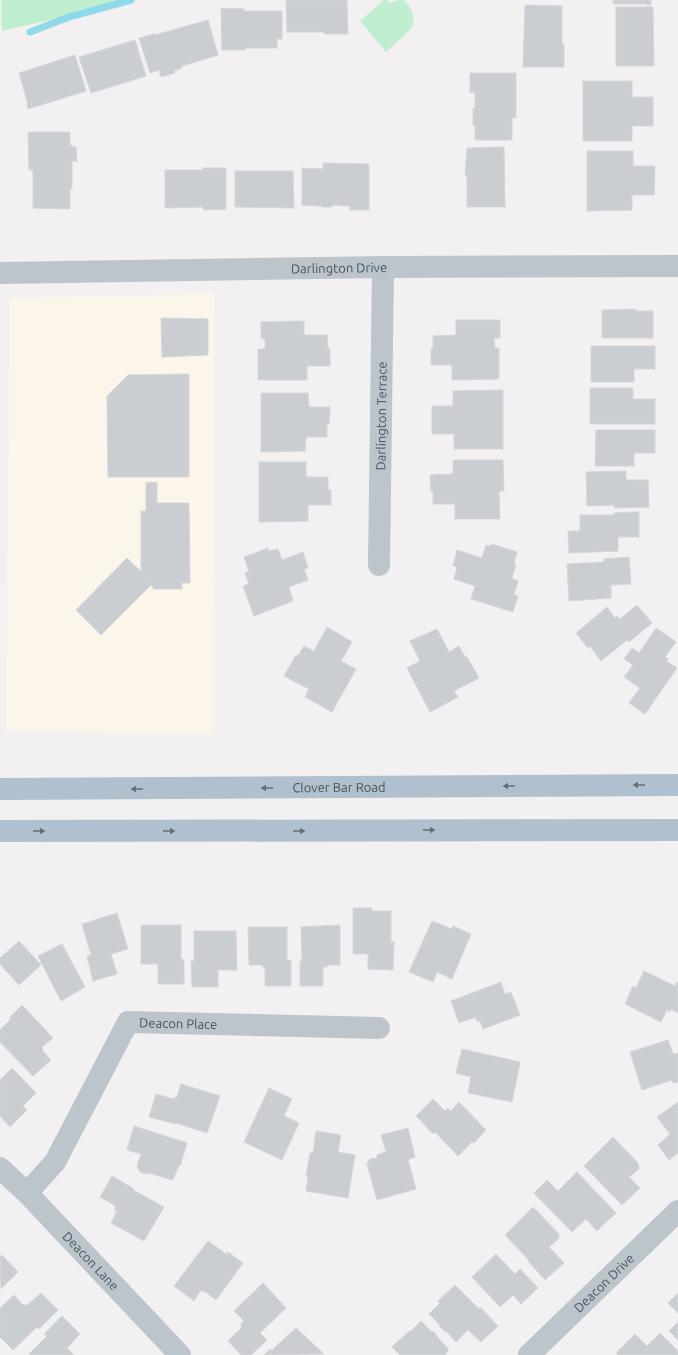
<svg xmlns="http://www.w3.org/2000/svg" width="678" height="1355" font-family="Ubuntu,sans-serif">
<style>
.commercial{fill:#fcf6ea}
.green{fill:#c0eed0}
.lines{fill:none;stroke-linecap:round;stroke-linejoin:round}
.stream{stroke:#8edaea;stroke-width:7}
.building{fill:#cacdd2;stroke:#d4d6db}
.minor{stroke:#bcc5cc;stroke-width:22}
.major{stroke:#b0c0ce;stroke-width:22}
.oneway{fill:#626f79}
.labels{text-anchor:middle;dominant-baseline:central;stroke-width:3.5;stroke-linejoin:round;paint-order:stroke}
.street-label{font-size:13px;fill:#48545d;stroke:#fff}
</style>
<rect width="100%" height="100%" fill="#f2f0f0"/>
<path class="commercial" d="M214 294 213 734 6 730 10 298Z"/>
<g class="green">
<path d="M1 0H137L2 31Z"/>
<path d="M384 0H387L390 3 398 0H404C412 9 417 17 411 29L386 52 360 21Z"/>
</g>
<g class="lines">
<path class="stream" d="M30 32 69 17 131 0"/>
</g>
<g class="building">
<path d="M286 0H347L348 34H324V32H287Z"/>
<path d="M613 0H651V5H646L647 4H613Z"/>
<path d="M525 5 562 6V44H564V67H523Z"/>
<path d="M616 7H653L654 66H616Z"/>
<path d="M221 8 244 9V11H282V39H277V48H245V50H222Z"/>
<path d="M208 20 218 55 182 66V68L174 71 175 73 161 77 159 70 150 73 139 38 154 34 155 35Z"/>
<path d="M135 40 146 76 91 93 79 57Z"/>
<path d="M75 55 86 91 28 109 27 104H28L19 73Z"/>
<path d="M470 73H516V118H512V140H475V125H473V109H475V92L470 93Z"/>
<path d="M583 81H632V97H653V126H632V141H583Z"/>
<path d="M28 132H70V145H72V147H76L77 161H72V189H70V209L33 208V170H29Z"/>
<path d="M504 147 505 207H467V177L465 176 467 148Z"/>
<path d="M587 151H633V166H655L654 195H632V210L587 211Z"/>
<path d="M323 163 369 164V210H350V206L333 205 332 207H322V206L302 205V168L323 169Z"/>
<path d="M202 168H226V209L203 210V207L165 208V170H203Z"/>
<path d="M235 171H293L294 208 235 207Z"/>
<path d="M635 309 637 311H653V338H602V310Z"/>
<path d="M161 318 208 319V355L162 357Z"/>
<path d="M456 320H500V338H494L495 348H499V379L452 380V365H431V348H433V336L456 335Z"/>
<path d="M304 321V335H327L328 349H330V366H307V380H258V349H265V339H261V322Z"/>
<path d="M591 346H655V369H634V382H591Z"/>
<path d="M189 374V477H108L107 396 128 375Z"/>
<path d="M590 388H633V399H655V424H590Z"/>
<path d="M503 390V449H454V434H432V406H453V391Z"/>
<path d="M261 393H308L309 407H330L329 424H327V437H306L305 451 261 452Z"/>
<path d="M596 430H655V453H634V466H595Z"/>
<path d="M455 460H503L504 491H499L500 519H455V504H433V491H431L430 475 453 474V461Z"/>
<path d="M259 462H306V477H328V490H331V505H308V521L259 522Z"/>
<path d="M626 471V480H648L649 507 614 508V505L587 506 586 472Z"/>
<path d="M157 482V503H189L190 583H182V589H154L151 585 153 583 141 572V511H146V483Z"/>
<path d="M639 512V537H618V551L569 553 568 531H580V515H614V513Z"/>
<path d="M492 544 517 552 514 563 516 564 512 578 518 581 514 595 518 596 513 612 471 599 475 586 454 579 457 567 453 566 457 550 482 558 486 545 491 546Z"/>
<path d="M268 548 269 551 278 549 282 560 303 552 308 568 304 569 308 580 289 587 293 601 254 616 243 586 249 584 245 573 249 571 244 557Z"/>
<path d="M629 557 631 584 611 585V598L569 601 567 564 604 562V559Z"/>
<path d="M127 558 153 583 101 635 76 610Z"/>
<path d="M637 605 652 623 629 642 627 640 601 661 590 646 588 648 576 633 607 607 615 618 617 616 620 619Z"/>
<path d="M327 627 352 642 341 661 356 669 332 712 305 697 309 689 284 676 296 655 298 656 304 646 314 651Z"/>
<path d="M656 628 676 642 665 657 668 659 666 661 677 668 645 714 629 703 640 688 624 677 633 665 624 659 632 648 639 653Z"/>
<path d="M437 629 449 652 459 646 465 657H467L479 678 454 691 458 697 430 712 407 668 420 661 410 641Z"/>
<path d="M353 908H372V911H391V942H394L393 970 368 969V954H353Z"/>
<path d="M117 913 128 949 111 954 117 974 93 981 87 956 91 955 82 924Z"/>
<path d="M432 921 452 929 453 926 471 934 452 979 437 972 433 982 409 972Z"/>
<path d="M141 925H181V959L184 960V984H158V964H141Z"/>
<path d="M340 925V965H327V967H323V986H300V961H302L301 927Z"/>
<path d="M248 927H287V960H291V986H265V968H263V965H249Z"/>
<path d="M194 931H236L237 970H218V987H192L191 961H194Z"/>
<path d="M19 941 41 965 19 985 0 964V958Z"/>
<path d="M62 944 85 987 61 1001 38 956Z"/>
<path d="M644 971 675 986 677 982 678 983V1013L671 1009 670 1012 667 1010 661 1022 625 1004 633 986 636 988Z"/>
<path d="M501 982 505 994 511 992 520 1015 483 1029 480 1021H477L476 1017 459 1023 451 1001Z"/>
<path d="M22 1005 53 1038 42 1047 43 1051 51 1060 33 1076 0 1042V1030L11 1019 9 1018Z"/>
<path d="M668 1040 673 1054 678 1053V1082L673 1083 672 1080 642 1090 630 1052Z"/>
<path d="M462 1049 520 1062 512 1102 468 1093 471 1077 456 1073Z"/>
<path d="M12 1068 36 1093 23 1106 27 1110 10 1127 0 1116V1080Z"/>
<path d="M181 1084 220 1096 207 1133 176 1123 175 1124 149 1117 156 1094 174 1099 175 1097H177Z"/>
<path d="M269 1088 292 1099 284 1116 299 1123 282 1160 244 1142Z"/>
<path d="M433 1099 445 1111 448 1108 451 1111 459 1102 486 1130 474 1143 472 1142 458 1156 435 1132 433 1134 416 1116Z"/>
<path d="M678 1102V1153L669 1160 658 1145 670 1134 657 1117Z"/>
<path d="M134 1126 187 1143 180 1166 179 1165 173 1180 148 1173 146 1174 140 1172 137 1166 141 1154 127 1150Z"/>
<path d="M408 1128 415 1157 408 1160 416 1189 377 1200 367 1164 370 1159 377 1158V1155L386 1152 381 1135Z"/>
<path d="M316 1131 341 1135 338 1152 355 1155 348 1198 306 1191 308 1176H306L310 1153H313Z"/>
<path d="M613 1137 638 1163 639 1169 629 1177 640 1188 622 1205 584 1166Z"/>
<path d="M577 1172 616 1213 597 1231 586 1219 572 1232 534 1193 547 1180 558 1191Z"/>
<path d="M112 1176 134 1189 133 1190 164 1207 144 1241 111 1223 117 1211 114 1210 116 1206 100 1197Z"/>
<path d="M533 1207 560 1235 558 1237 559 1238 549 1247 564 1263 545 1280 528 1261 529 1260 505 1235Z"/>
<path d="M208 1241 226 1254 228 1252 243 1263 216 1300 204 1291 203 1292 201 1290 194 1301 174 1286Z"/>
<path d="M496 1254 515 1274 520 1269 538 1288 521 1304 513 1295 500 1307 472 1277Z"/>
<path d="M2 1255 18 1272 1 1289 0 1257Z"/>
<path d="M263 1283 286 1308 260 1333 267 1340 251 1355H241L228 1341 242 1327 240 1325 244 1321 234 1311Z"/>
<path d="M455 1285 479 1309 480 1307 498 1326 481 1342 468 1330 456 1342 446 1331 445 1332 439 1326 440 1325 429 1314 440 1303 438 1301Z"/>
<path d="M41 1293 58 1310 39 1329 37 1327 13 1350 0 1337V1308L14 1295 23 1305 24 1304 26 1306Z"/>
<path d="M678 1293V1313L668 1303Z"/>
<path d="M62 1316 80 1334 67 1348 74 1355H31L29 1354 47 1336 44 1334Z"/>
<path d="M421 1321 432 1332H434L439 1339 449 1349 445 1355H400L392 1347 409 1331 410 1332Z"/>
<path d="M678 1322V1340L669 1331Z"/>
<path d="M296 1328 324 1354 264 1355 270 1349 272 1350Z"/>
<path d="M660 1333 678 1351V1355H618L616 1353 635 1334 647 1346Z"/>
</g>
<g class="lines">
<g class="minor">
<path id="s1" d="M0 273 383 267 678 266"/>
<path id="s2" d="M379 565 383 267"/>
<path id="s3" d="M0 1168 27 1193 180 1355"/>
<path id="s4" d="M27 1193 55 1162 128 1022 379 1028"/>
<path id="s5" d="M529 1355 678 1211"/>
</g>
<g class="major">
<path id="s6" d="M0 789 678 785"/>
<path d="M0 831 678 830"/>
</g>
</g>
<defs><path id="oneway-solid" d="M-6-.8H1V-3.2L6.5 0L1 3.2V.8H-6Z"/></defs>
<g class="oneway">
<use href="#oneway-solid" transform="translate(639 785) rotate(180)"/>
<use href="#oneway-solid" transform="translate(509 786) rotate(180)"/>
<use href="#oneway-solid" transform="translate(267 788) rotate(180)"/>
<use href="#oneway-solid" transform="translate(137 789) rotate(180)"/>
<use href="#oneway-solid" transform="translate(429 830)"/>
<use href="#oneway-solid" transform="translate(39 831)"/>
<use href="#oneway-solid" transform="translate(169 831)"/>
<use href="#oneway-solid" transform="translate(299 831)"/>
</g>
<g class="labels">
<g class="street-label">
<text stroke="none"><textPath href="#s1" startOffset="339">Darlington Drive</textPath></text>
<text stroke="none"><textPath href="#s2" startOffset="149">Darlington Terrace</textPath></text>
<text stroke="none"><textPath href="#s6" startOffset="339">Clover Bar Road</textPath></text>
<text stroke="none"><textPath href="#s4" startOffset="250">Deacon Place</textPath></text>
<text stroke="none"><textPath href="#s3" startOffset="130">Deacon Lane</textPath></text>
<text stroke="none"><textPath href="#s5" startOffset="104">Deacon Drive</textPath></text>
</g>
</g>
</svg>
